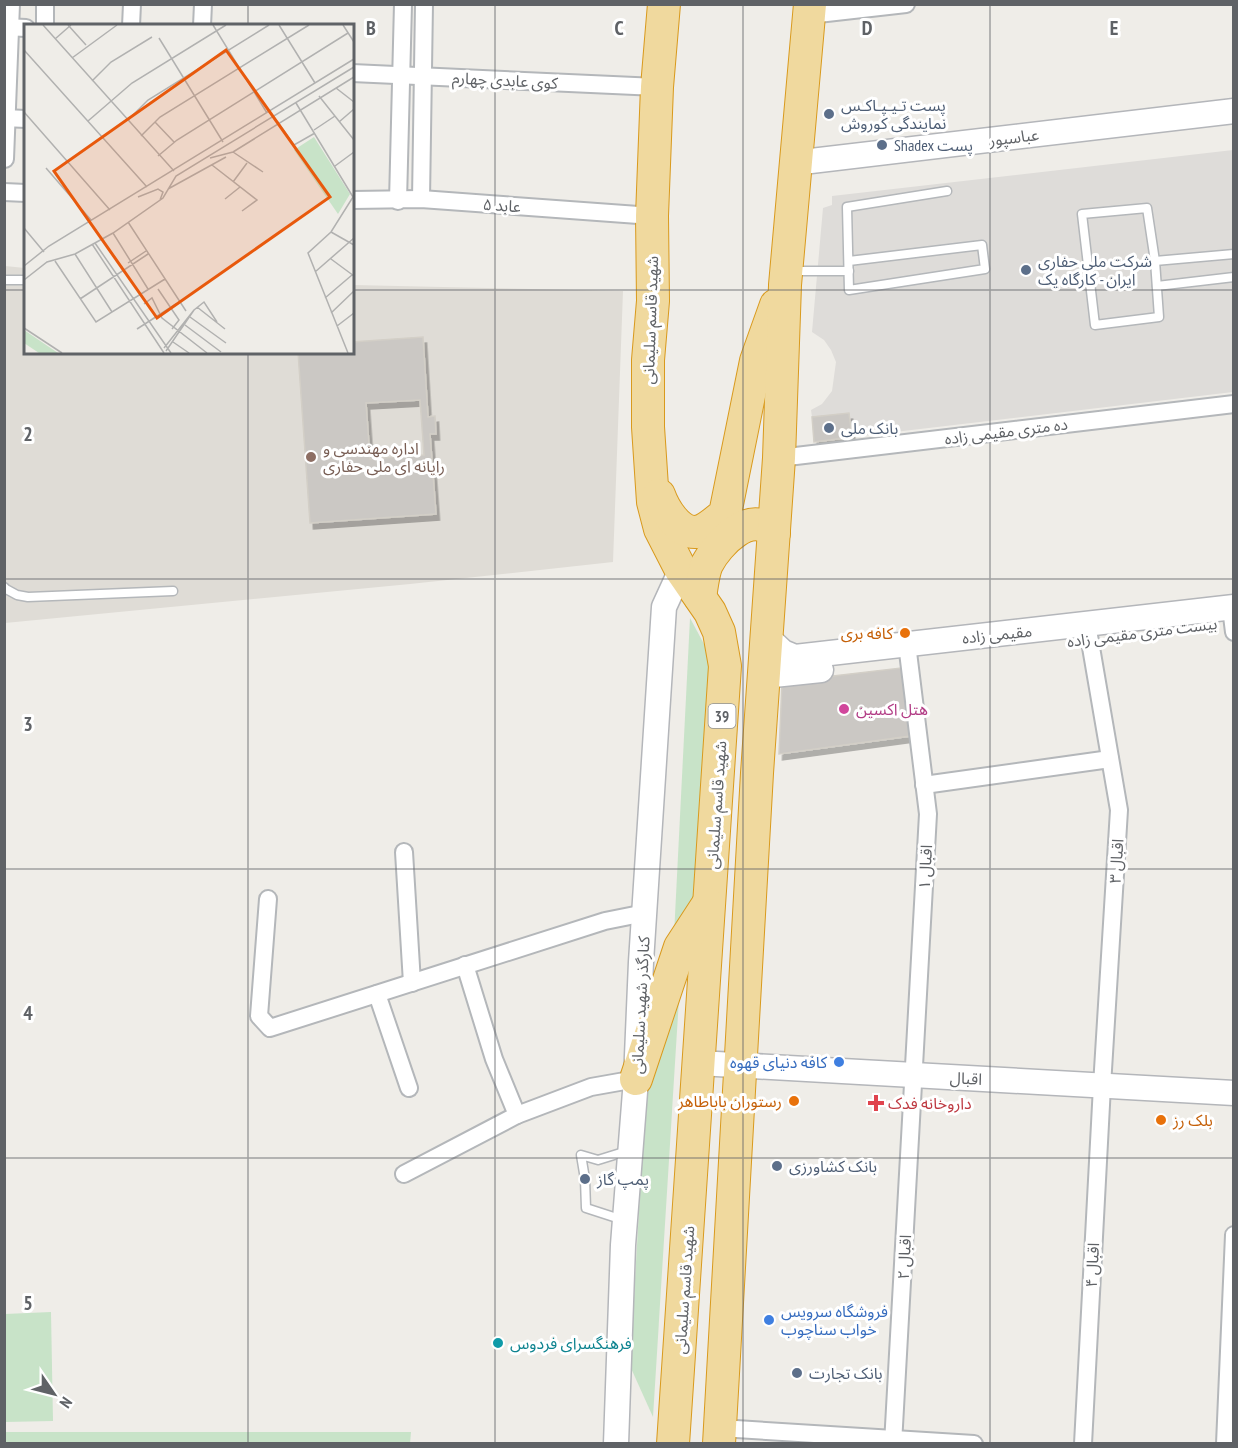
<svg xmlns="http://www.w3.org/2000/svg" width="1238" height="1448" font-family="'PT Sans Narrow','Noto Sans Arabic',sans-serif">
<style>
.industrial{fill:#dedcd9}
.education{fill:#dfdcd6}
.green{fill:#c8e3c8}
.building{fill:#cbc8c4;stroke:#d3cfc7;stroke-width:1.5;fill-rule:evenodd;filter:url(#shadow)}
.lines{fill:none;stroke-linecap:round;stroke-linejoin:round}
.lane-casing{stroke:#b4b7ba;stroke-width:11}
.street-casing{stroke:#b4b7ba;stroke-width:20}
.secondary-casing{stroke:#b4b6ba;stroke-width:27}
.highway-casing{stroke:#d99a1d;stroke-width:34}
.lane{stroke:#fff;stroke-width:8}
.street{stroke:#fff;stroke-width:16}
.secondary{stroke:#fff;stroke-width:24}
.highway{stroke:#f0d99e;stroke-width:32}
.grid{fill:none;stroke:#5f6266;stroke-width:1.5;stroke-opacity:0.55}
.service-dot{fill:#5c6f8a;stroke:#fff;stroke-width:2}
.education-dot{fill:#8d6e63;stroke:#fff;stroke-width:2}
.food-dot{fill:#e8710a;stroke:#fff;stroke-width:2}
.hotel-dot{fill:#d1479c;stroke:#fff;stroke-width:2}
.shop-dot{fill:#3f7fe0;stroke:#fff;stroke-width:2}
.health-dot{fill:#e0444e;stroke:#fff;stroke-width:2}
.culture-dot{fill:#0f9aa8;stroke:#fff;stroke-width:2}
.labels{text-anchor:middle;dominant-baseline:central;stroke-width:6;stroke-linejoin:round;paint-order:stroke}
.shield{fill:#fff;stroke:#8f9194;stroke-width:1.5}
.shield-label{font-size:15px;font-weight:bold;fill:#5f6266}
.street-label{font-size:16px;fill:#5f6266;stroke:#fff}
.service-label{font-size:16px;fill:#4e5e75;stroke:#fff;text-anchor:start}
.education-label{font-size:16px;fill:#785e54;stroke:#fff;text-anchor:start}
.food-label{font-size:16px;fill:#c56008;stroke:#fff;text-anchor:end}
.hotel-label{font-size:16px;fill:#b23c85;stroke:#fff;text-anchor:start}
.shop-label{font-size:16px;fill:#366cbe;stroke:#fff;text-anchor:end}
.health-label{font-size:16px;fill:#be3a42;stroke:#fff;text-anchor:start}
.culture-label{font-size:16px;fill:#0d838f;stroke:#fff;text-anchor:start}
.inset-road{fill:none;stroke:#b1b1b0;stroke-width:1.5}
.view{fill:#e8590c;fill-opacity:0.15;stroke:#e8590c;stroke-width:3}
.inset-edge{fill:none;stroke:#5f6266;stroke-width:3}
.grid-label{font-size:20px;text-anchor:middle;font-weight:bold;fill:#5f6266;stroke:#fff;stroke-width:6;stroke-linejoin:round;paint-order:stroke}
</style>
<defs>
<filter id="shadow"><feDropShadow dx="3.5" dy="6" stdDeviation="0" flood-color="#0004"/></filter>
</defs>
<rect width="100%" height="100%" fill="#efede8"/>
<path class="industrial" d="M1233 150V392L852 437 849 413 812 417 811 410 822 404 832 391 836 362 831 350 824 340 812 332 823 208 832 205V196Z"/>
<path class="education" d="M5 266 25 268 26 352H352L353 285 623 291 613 562 410 584 5 623Z"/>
<g class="green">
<path d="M690 618 711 657 693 898 674 935Z"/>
<path d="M680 983 653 1417 630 1366 648 1055Z"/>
<path d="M51 1312 53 1421 5 1422V1314Z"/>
<path d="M4 1432H411L410 1444H5Z"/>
</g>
<g class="building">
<path d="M423 337 428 417 435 416 436 434H430L436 514 310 523 298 352H352V342ZM420 400 424 455 370 459 366 403Z"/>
<path d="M849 413 852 437 814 442 812 417Z"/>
<path d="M901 668 910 736 779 754 782 682Z"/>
</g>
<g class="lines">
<defs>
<g id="lane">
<path d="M1147 208 1155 261 1159 317 1095 325 1082 214Z"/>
<path d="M849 261 982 245 985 269 849 290 847 207 947 191"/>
<path d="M1155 261 1234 254"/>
<path d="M793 271H849"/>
<path d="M4 280H26"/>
<path d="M1157 286 1234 277"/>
<path d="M4 587 6 589 17 595 28 597 173 591"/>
<path d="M623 1220 586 1208 585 1179 581 1155 598 1160 627 1151"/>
</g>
<g id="street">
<path d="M809 15 906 4"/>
<path d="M45 26V4"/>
<path d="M131 26 132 4"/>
<path d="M202 26 203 4"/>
<path d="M4 27 26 28"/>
<path d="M352 73 657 87"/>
<path d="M4 118 26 119"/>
<path d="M5 159 11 4"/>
<path d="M4 192 26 193"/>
<path d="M421 199 424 4"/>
<path d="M352 200 421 199 652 216"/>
<path d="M398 201 403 4"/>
<path d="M779 458 1234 404"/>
<path d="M1231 608 1234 632"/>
<path d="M924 785 1110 759"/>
<path d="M404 852 412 983"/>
<path d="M268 899 259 1016 270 1028 605 921 645 913"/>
<path d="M465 965 494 1059 517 1115"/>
<path d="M377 994 409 1088"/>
<path d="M404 1174 517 1115 591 1087 636 1079"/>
<path d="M720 1428 974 1444"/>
<path d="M893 1444 928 814 907 644"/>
<path d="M1083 1444 1102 1086 1119 810 1087 624"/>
<path d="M1225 1444 1234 1235"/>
</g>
<g id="secondary">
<path d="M794 163 1234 111"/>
<path d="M767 637 783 652 795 657 1234 607"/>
<path d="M764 676 821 670"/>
<path d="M699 1063 1234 1093"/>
<path d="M616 1444 623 1245 636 1079 641 962 664 607 681 570"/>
</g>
<g id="highway">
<path d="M664 4 657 87 652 216 653 301 648 360V427L653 502 660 529 681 570 710 612 719 632 725 666 673 1444"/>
<path d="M659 495C664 509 678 533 696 532 706 531 717 520 725 514L756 361 776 305"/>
<path d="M700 597C702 586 703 573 707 564 718 543 751 508 774 533"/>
<path d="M636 1079 680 947 708 904"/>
<path d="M719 1444 757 773 779 458 785 285 810 4"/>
</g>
</defs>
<use href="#lane" class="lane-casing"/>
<use href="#street" class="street-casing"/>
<use href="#secondary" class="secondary-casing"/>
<use href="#highway" class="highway-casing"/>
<use href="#lane" class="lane"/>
<use href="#street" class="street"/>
<use href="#secondary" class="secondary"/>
<use href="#highway" class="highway"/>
</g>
<path class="grid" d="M248 4V26M495 4V1444M743 4V1444M990 4V1444M4 290H26M352 290H1234M248 352V1444M4 579H1234M4 869H1234M4 1158H1234"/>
<g class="service-dot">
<circle cx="829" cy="114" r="6"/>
<circle cx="882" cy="145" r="6"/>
<circle cx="1026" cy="270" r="6"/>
<circle cx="829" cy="428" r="6"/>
<circle cx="777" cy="1166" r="6"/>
<circle cx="585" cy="1179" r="6"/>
<circle cx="797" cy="1373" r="6"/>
</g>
<circle class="education-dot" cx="311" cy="457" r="6"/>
<g class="food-dot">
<circle cx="905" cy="633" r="6"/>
<circle cx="794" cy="1101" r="6"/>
<circle cx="1161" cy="1120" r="6"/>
</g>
<circle class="hotel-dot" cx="844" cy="709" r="6"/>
<g class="shop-dot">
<circle cx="839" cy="1062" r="6"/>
<circle cx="769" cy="1320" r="6"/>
</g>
<path class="health-dot" d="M873 1094h6v6h6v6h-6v6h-6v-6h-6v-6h6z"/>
<circle class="culture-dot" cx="498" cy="1343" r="6"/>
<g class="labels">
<rect class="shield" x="708.5" y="704" width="27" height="24" rx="4.5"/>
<g class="shield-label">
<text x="722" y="716">39</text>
</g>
<g class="street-label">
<text transform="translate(505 80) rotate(3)">کوی عابدی چهارم</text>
<text transform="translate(1014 137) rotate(-7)">عباسپور</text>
<text transform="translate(502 205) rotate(4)">عابد ۵</text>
<text transform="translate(650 320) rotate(-88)">شهید قاسم سلیمانی</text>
<text transform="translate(1006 431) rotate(-7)">ده متری مقیمی زاده</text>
<text transform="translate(1142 632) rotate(-7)">بیست متری مقیمی زاده</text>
<text transform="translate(997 634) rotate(-6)">مقیمی زاده</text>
<text transform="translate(716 805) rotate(-86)">شهید قاسم سلیمانی</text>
<text transform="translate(1116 861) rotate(-86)">اقبال ۳</text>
<text transform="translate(925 867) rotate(-87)">اقبال ۱</text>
<text transform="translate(640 1005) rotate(-87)">کنارگذر شهید سلیمانی</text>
<text transform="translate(966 1078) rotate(3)">اقبال</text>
<text transform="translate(904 1257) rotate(-87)">اقبال ۲</text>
<text transform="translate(1092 1265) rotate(-87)">اقبال ۴</text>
<text transform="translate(684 1290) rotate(-86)">شهید قاسم سلیمانی</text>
</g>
<g class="service-label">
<text x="841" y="105">پست تـیـپـاکـس<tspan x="841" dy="18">نمایندگی کوروش</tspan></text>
<text x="894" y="145">Shadex پست</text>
<text x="1038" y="261">شرکت ملی حفاری<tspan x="1038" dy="18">ایران - کارگاه یک</tspan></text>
<text x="841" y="428">بانک ملی</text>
<text x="789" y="1166">بانک کشاورزی</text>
<text x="597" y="1179">پمپ گاز</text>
<text x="809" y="1373">بانک تجارت</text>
</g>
<g class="education-label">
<text x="323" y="448">اداره مهندسی و<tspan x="323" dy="18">رایانه ای ملی حفاری</tspan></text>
</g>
<g class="food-label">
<text x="893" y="633">کافه بری</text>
<text x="782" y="1101">رستوران باباطاهر</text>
<text x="1173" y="1120" text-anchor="start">بلک رز</text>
</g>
<g class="hotel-label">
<text x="856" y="709">هتل اکسین</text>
</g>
<g class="shop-label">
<text x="827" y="1062">کافه دنیای قهوه</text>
<text x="781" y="1311" text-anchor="start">فروشگاه سرویس<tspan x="781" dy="18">خواب سناچوب</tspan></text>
</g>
<g class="health-label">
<text x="888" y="1103">داروخانه فدک</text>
</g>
<g class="culture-label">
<text x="510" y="1343">فرهنگسرای فردوس</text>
</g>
</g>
<g transform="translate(24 24)">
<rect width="330" height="330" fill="#efede8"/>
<path d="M290 113 326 170 314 190 270 126ZM0 306 34 329H15L0 319Z" fill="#c8e3c8"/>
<path class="inset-road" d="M19 1 150 147M44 1 62 21M189 1 243 89M255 1 291 59M319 1 330 18M135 14 199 118M31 15 47 1M0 26 123 163M48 34 93 1M68 57 87 38 128 13M312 64 330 78M295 72 330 116M272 79 329 173M0 88 86 186M104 96 124 76 245 1M64 97 108 59 202 1M253 97 270 121 291 109M131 98 150 118M315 98 330 85M290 106 311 92M117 112 136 93 285 1M209 128 330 53M209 128 239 148M134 132 153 116 324 9M186 134 209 128M188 141 233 176 218 187M311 142 330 128M22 144 67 196M209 158 223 139M144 165 202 133M114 173 134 165 139 168 136 176M201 175 216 163M104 198 162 287M0 204 20 228M307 208 330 221M89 209 124 265M71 219 147 329M68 220 140 329M51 230 88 288M307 235 330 252M31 237 72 298 141 255M104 239 122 227M0 242 25 222 330 35M291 248 330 214M0 256 23 238 51 230 89 209 139 174 152 152 330 43M134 265 155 296 148 305M301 274 328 251M56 275 124 230M120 280 128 274 138 294 183 329M173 283 201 305M170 286 180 278 193 298M307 289 330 267M166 293 202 319M161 301 197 328M313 302 330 289M0 304 38 329M113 305 152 280M149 318 165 329M140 324 170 286 142 327M324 329 284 229 307 208 329 173"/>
<path class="view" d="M202 26 306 173 133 294 30 147Z"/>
<rect width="330" height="330" class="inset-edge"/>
</g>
<g class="grid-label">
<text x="371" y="35">B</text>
<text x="619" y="35">C</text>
<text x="867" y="35">D</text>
<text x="1114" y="35">E</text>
<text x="28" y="441">2</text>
<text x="28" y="731">3</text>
<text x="28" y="1020">4</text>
<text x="28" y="1310">5</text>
</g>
<rect width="1238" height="1448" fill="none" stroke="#5f6266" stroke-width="12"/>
<g transform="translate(54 1394) rotate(125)" stroke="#ffffff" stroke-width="4.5" paint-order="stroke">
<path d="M0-4.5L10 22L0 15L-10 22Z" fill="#5f6266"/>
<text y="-9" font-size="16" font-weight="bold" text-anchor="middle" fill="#5f6266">N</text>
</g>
</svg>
